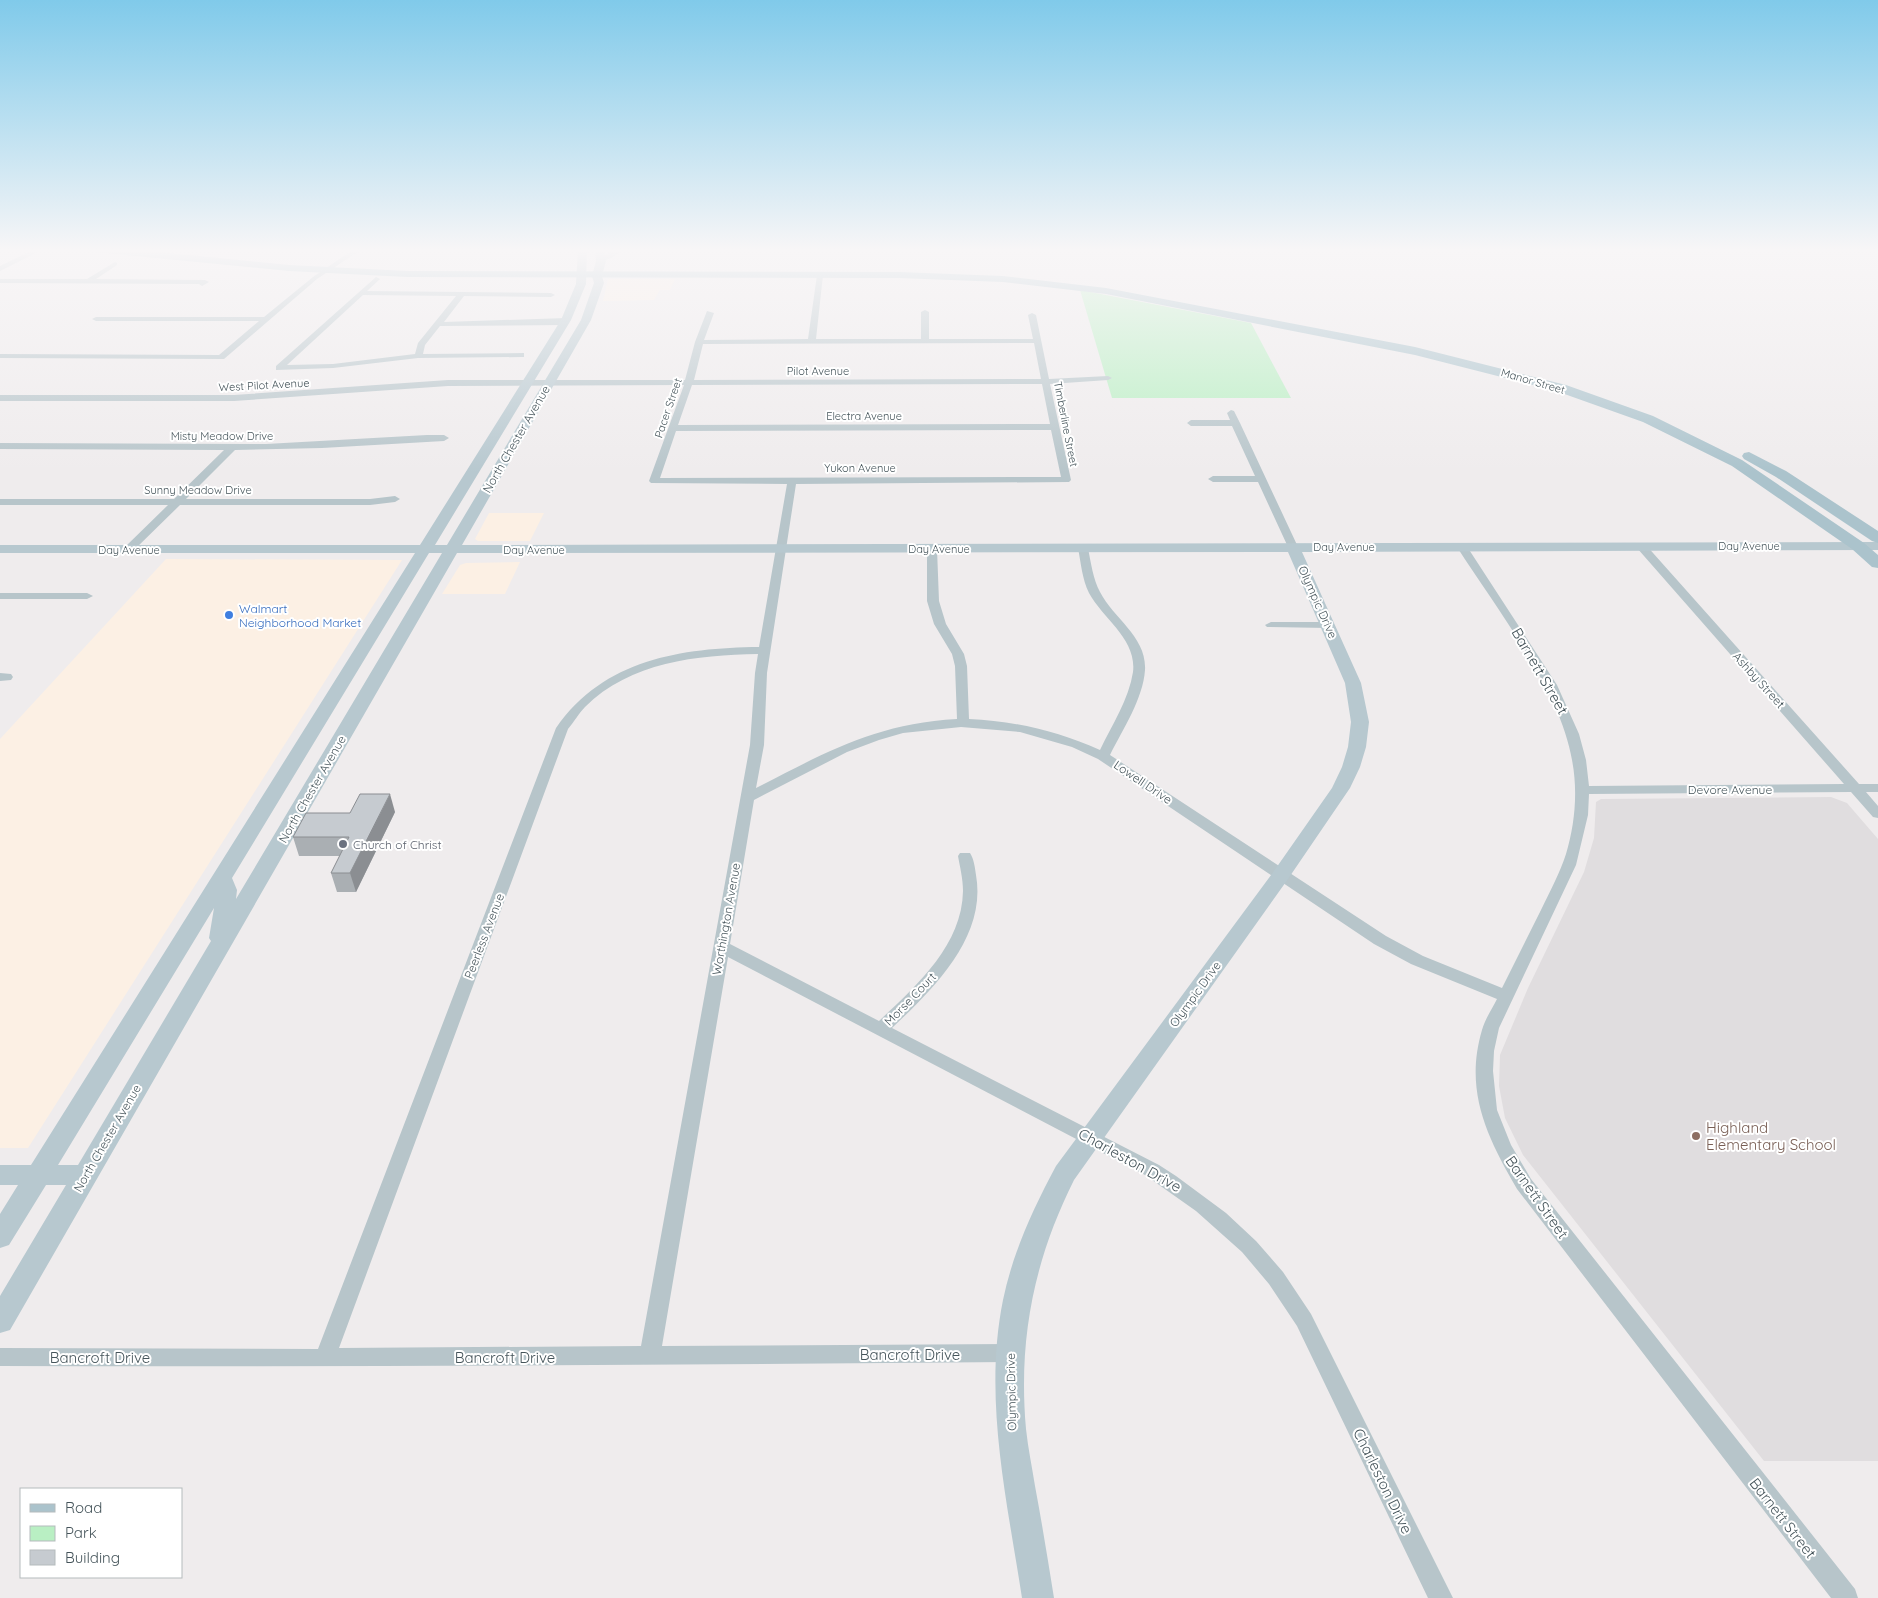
<svg xmlns="http://www.w3.org/2000/svg" width="1878" height="1598" font-family="Quicksand,sans-serif">
<style>
.commercial{fill:#fcf0e4}
.education{fill:#e0dddf}
.green{fill:#b9efc3}
.lines{fill:none;stroke-linecap:round;stroke-linejoin:round}
.street{fill:#b7c5ca;fill-rule:evenodd}
.secondary{fill:#b7c8cf;fill-rule:evenodd}
.primary{fill:#abc3cc;fill-rule:evenodd}
.wall{fill:#aaafb3}
.shaded-wall{fill:#8b8e92}
.building{fill:#c6cbd0;stroke:#8b8e92}
.shop-dot{fill:#3f7fe0;stroke:#fff;stroke-width:2}
.worship-dot{fill:#6b7280;stroke:#fff;stroke-width:2}
.education-dot{fill:#8d6e63;stroke:#fff;stroke-width:2}
.labels{text-anchor:middle;dominant-baseline:central;stroke-width:4;stroke-linejoin:round;paint-order:stroke}
.far-street-label{font-size:11px;fill:#45545a;stroke:#fff}
.street-label{font-size:12px;fill:#45545a;stroke:#fff}
.shop-label{font-size:12px;fill:#366cbe;stroke:#fff;text-anchor:start}
.worship-label{font-size:12px;fill:#5b616d;stroke:#fff;text-anchor:start}
.near-street-label{font-size:15px;fill:#45545a;stroke:#fff}
.near-education-label{font-size:15px;fill:#785e54;stroke:#fff;text-anchor:start}
</style>
<rect width="100%" height="100%" fill="#efeced"/>
<g class="commercial">
<path d="M608 279H675L670 290H660L654 300 603 301Z"/>
<path d="M489 513H544L530 541H478L475 539Z"/>
<path d="M166 559 402 560 28 1148H0V739Z"/>
<path d="M520 562 505 594H442L460 565 466 563Z"/>
</g>
<path class="education" d="M1831 797 1847 803 1878 839V1461H1764L1523 1155 1505 1118 1499 1086 1500 1055 1528 988 1584 872 1594 838 1596 802 1601 799Z"/>
<path class="green" d="M1080 290 1251 323 1291 398H1112Z"/>
<g class="lines">
<g class="street">
<path d="M35 249H44L0 271V266Z"/>
<path d="M354 249H362L317 279 224 359 0 358V354L219 355 259 321H96L92 319 96 317H264L313 277Z"/>
<path d="M615 249H623L613 257 601 262 598 260Z"/>
<path d="M115 262 117 263V265L96 279 205 280 209 282 202 286 199 284 0 283V279H87Z"/>
<path d="M820 273 823 275 816 339H921V312L925 310 929 312V339H1033L1028 315 1032 313 1036 315 1049 379 1108 376 1112 378 1108 380 1050 384 1071 480 1069 482 796 484 767 673 764 745 756 788C827 752 874 724 957 719L955 666 952 654 934 624 927 601V549L932 546 937 549 939 601 946 624 964 654 967 666 969 719C1015 721 1058 731 1100 750 1112 725 1129 699 1133 672 1137 639 1103 619 1089 593 1082 579 1081 563 1078 548L1083 545 1088 548C1091 563 1093 579 1100 592 1114 619 1147 637 1145 670 1143 699 1123 729 1110 755L1386 936 1423 956 1502 988C1515 962 1528 936 1541 910 1550 891 1560 873 1566 854 1575 824 1578 791 1572 760 1560 689 1496 608 1457 547L1458 545H1466L1557 685 1579 734 1586 760 1589 786 1844 784 1637 548 1636 546 1637 544H1645L1859 784H1878V792H1866L1878 806V818L1873 817 1851 792 1589 794 1588 815 1576 865 1499 1028 1494 1051 1493 1071 1497 1110 1511 1145 1531 1179 1855 1589 1858 1598H1831L1517 1189C1487 1137 1464 1091 1482 1030 1485 1019 1492 1009 1497 999L1411 964 1374 944 1098 759 1072 747 1020 732 961 727 903 733 879 740 847 752 754 800 730 944 879 1021C916 986 962 946 963 891 963 879 960 867 958 856L960 853H970C974 859 975 868 976 875 987 937 933 989 892 1028L1159 1165 1176 1176 1226 1213 1256 1241 1283 1272 1311 1314 1453 1598H1428L1297 1326 1269 1284 1242 1252 1196 1211 1145 1175 728 957 662 1346 1010 1344 1017 1346 1020 1353 1017 1360 1010 1362C673 1365 337 1367 0 1366V1348L318 1349 556 728C604 659 681 648 759 647L787 484 651 483 649 481 684 385 448 386 234 401H0V395H234L448 380H685L695 342 707 311 714 313 704 340 808 339 817 275ZM1034 343 1041 379 694 380 703 344ZM1042 384 1050 424 678 425 692 385ZM1051 430 1061 477 660 478 676 431ZM758 654 755 673 750 745 641 1346 339 1348 568 729C574 722 579 713 585 707 630 662 697 655 758 654Z"/>
<path d="M376 277 380 279 367 291 551 293 555 295 551 297 464 296 444 322 566 318 570 320 564 325 440 326 425 345 423 354 524 353V357H521L418 358 333 368 276 370V366ZM363 295 456 296 418 343 415 354 333 364 287 365Z"/>
<path d="M1231 410 1234 411 1240 423 1298 547 1297 549 1293 550 1288 547 1258 482H1213L1208 479 1213 476H1255L1232 426H1191L1187 423 1191 420H1230L1227 413Z"/>
<path d="M427 435H444L449 438 444 441 322 448 235 450 186 499H370L395 496 400 499 395 502 370 505H180L132 552 128 553 123 550 124 548 168 505H0V499H174L224 450 0 449V443L266 444Z"/>
<path d="M0 593H87L93 596 87 599H0Z"/>
<path d="M1271 622H1328L1334 625 1328 628 1267 627 1265 625Z"/>
<path d="M0 673 11 674 13 677 11 680 0 681Z"/>
</g>
<path class="secondary" d="M578 249H587L586 284 571 320 435 545H447L581 320 594 283 592 276 596 261 595 249H604L606 261 602 276 604 283 591 320 462 545 1878 542V550L1302 552 1361 683 1369 722 1366 747 1360 767 1350 788 1288 879 1074 1180C1034 1260 1018 1339 1026 1429 1028 1448 1032 1467 1035 1486 1042 1523 1048 1561 1054 1598H1022C1007 1500 983 1399 1003 1300 1013 1252 1033 1209 1056 1166L1274 871 1332 788 1342 767 1348 747 1351 722 1345 683 1288 552 457 553 10 1330 0 1333V1296L66 1185H46L9 1245 0 1248V1214L18 1185H0V1165H31L415 553H0V545H420L561 320 576 284ZM429 553H442L236 899 237 890 232 878ZM214 908 209 938 211 941 78 1165H58Z"/>
<g class="primary">
<path d="M89 249H129L289 265 407 271 899 272 1003 276 1106 288 1415 347 1566 385 1653 416 1742 460 1864 543 1878 555V568L1872 567 1852 549 1732 466 1643 422 1556 391 1415 355 1106 294 1003 282 899 278 407 277 289 271 94 252Z"/>
<path d="M1749 452 1786 471 1878 531V543L1872 541 1776 477 1744 459 1742 456 1744 453Z"/>
</g>
</g>
<path class="wall" d="M395 812 356 892H337L331 873 340 856H299L293 837Z"/>
<path class="shaded-wall" d="M390 794 395 812 356 892 350 873Z"/>
<path class="building" d="M360 794H390L350 873H331L349 837H293L306 813H350Z"/>
<linearGradient id="sky" x2="0" y2="1"><stop stop-color="#80caea"/><stop offset="0.53" stop-color="#f8f6f7"/><stop offset="1" stop-color="#f8f6f7" stop-opacity="0"/></linearGradient>
<rect width="1878" height="473" fill="url(#sky)"/>
<circle class="shop-dot" cx="229" cy="615" r="5"/>
<circle class="worship-dot" cx="343" cy="844" r="5"/>
<circle class="education-dot" cx="1696" cy="1136" r="5"/>
<g class="labels">
<g class="far-street-label">
<text x="818" y="371">Pilot Avenue</text>
<text transform="translate(1533 381) rotate(16)">Manor Street</text>
<text transform="translate(264 385) rotate(-3)">West Pilot Avenue</text>
<text transform="translate(668 408) rotate(-71)">Pacer Street</text>
<text x="864" y="416">Electra Avenue</text>
<text transform="translate(1066 424) rotate(79)">Timberline Street</text>
<text x="222" y="436">Misty Meadow Drive</text>
<text x="860" y="468">Yukon Avenue</text>
<text x="198" y="490">Sunny Meadow Drive</text>
<text x="1749" y="546">Day Avenue</text>
<text x="1344" y="547">Day Avenue</text>
<text x="939" y="549">Day Avenue</text>
<text x="129" y="550">Day Avenue</text>
<text x="534" y="550">Day Avenue</text>
</g>
<g class="street-label">
<text transform="translate(516 439) rotate(-60)">North Chester Avenue</text>
<text transform="translate(1318 602) rotate(66)">Olympic Drive</text>
<text transform="translate(1759 680) rotate(48)">Ashby Street</text>
<text transform="translate(1143 782) rotate(34)">Lowell Drive</text>
<text transform="translate(312 789) rotate(-60)">North Chester Avenue</text>
<text x="1730" y="789">Devore Avenue</text>
<text transform="translate(726 919) rotate(-80)">Worthington Avenue</text>
<text transform="translate(484 936) rotate(-69)">Peerless Avenue</text>
<text transform="translate(1195 994) rotate(-54)">Olympic Drive</text>
<text transform="translate(910 999) rotate(-46)">Morse Court</text>
<text transform="translate(107 1138) rotate(-60)">North Chester Avenue</text>
<text transform="translate(1011 1392) rotate(-91)">Olympic Drive</text>
</g>
<g class="shop-label">
<text x="239" y="608">Walmart<tspan x="239" dy="14">Neighborhood Market</tspan></text>
</g>
<g class="worship-label">
<text x="353" y="844">Church of Christ</text>
</g>
<g class="near-street-label">
<text transform="translate(1540 671) rotate(60)">Barnett Street</text>
<text transform="translate(1130 1160) rotate(29)">Charleston Drive</text>
<text transform="translate(1537 1197) rotate(55)">Barnett Street</text>
<text x="910" y="1354">Bancroft Drive</text>
<text x="100" y="1357">Bancroft Drive</text>
<text x="505" y="1357">Bancroft Drive</text>
<text transform="translate(1383 1481) rotate(64)">Charleston Drive</text>
<text transform="translate(1783 1518) rotate(52)">Barnett Street</text>
</g>
<g class="near-education-label">
<text x="1706" y="1127">Highland<tspan x="1706" dy="17">Elementary School</tspan></text>
</g>
</g>
<rect x="20" y="1488" width="162" height="90" fill="#ffffff" stroke="#b5bbbd"/>
<rect x="30" y="1504" width="25" height="8" fill="#abc3cc" stroke="#b5bbbd"/>
<text x="65" y="1513" font-size="15" fill="#45545a">Road</text>
<rect x="30" y="1526" width="25" height="15" fill="#b9efc3" stroke="#b5bbbd"/>
<text x="65" y="1538" font-size="15" fill="#45545a">Park</text>
<rect x="30" y="1550" width="25" height="15" fill="#c6cbd0" stroke="#b5bbbd"/>
<text x="65" y="1563" font-size="15" fill="#45545a">Building</text>
</svg>
